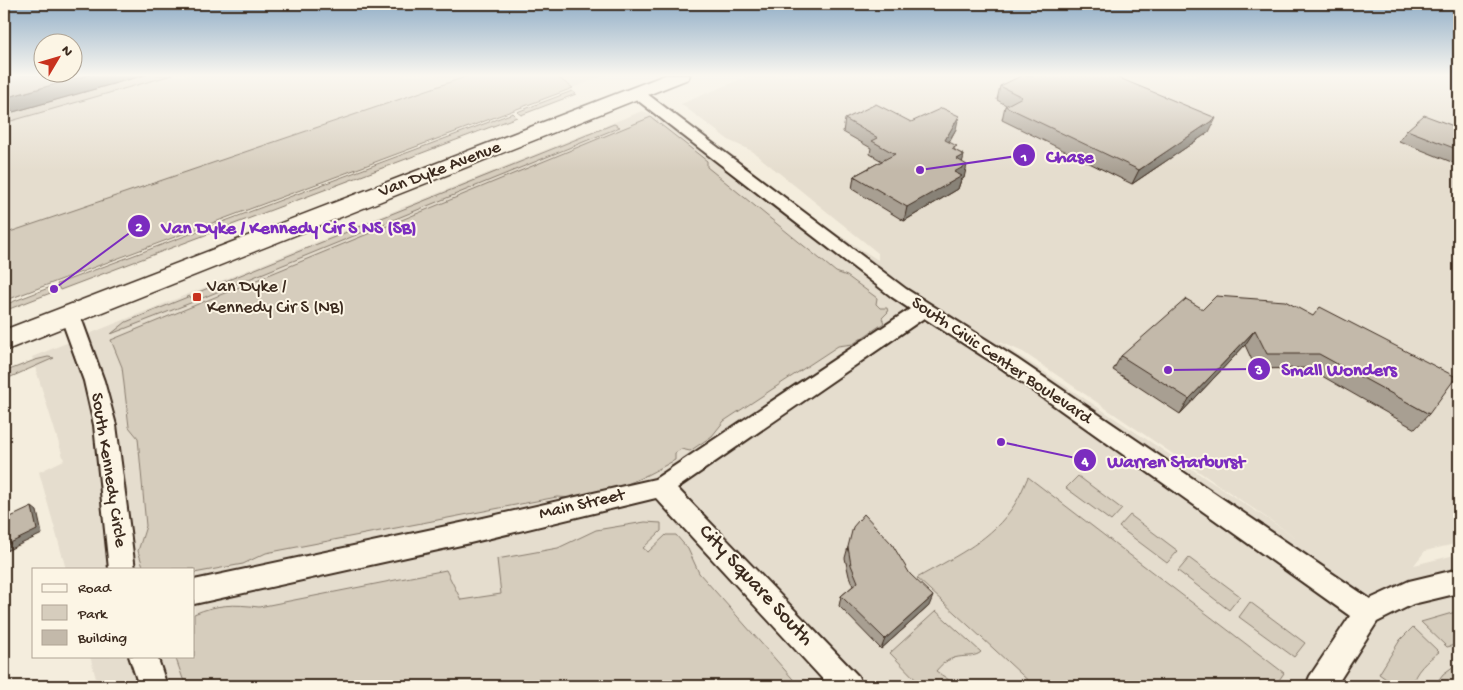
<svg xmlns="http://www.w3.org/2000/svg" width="1463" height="690" font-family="'Gochi Hand',sans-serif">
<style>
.built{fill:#e5ddce;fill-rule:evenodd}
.green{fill:#d6cdbd;stroke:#887c6e}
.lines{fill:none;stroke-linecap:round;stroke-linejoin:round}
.minor-casing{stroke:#3b2a1e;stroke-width:4}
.primary-casing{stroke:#3b2a1e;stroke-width:3}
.minor{fill:#fcf5e5;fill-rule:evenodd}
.primary{fill:#fcf5e5;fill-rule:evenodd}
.wall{fill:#a89f92;stroke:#3b2a1e}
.shaded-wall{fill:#888277;stroke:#3b2a1e}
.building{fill:#c3b9aa;stroke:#3b2a1e}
.poi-dot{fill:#c8321e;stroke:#fcf5e5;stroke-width:2}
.labels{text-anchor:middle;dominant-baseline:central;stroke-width:4;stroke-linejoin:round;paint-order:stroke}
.street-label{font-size:18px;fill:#3b2a1e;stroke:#fcf5e5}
.poi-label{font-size:18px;fill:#3b2a1e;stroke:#fcf5e5;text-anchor:start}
.near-street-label{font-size:21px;fill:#3b2a1e;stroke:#fcf5e5}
.leader{fill:none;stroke:#7b2cbf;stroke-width:2}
.callout-dot{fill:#7b2cbf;stroke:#fcf5e5;stroke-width:2}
.mark-label{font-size:15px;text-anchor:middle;font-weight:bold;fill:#fff}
.callout-label{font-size:19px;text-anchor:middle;font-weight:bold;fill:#7b2cbf;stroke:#fcf5e5;stroke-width:4;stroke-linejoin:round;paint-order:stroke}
</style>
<rect width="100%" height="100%" fill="#f4eddd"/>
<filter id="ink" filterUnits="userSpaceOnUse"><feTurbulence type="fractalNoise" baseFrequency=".02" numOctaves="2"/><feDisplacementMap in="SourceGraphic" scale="10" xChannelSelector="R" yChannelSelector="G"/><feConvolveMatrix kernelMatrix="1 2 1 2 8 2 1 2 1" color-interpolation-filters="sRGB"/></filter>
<g filter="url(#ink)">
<g class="built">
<path d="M4 75H607L4 301Z"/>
<path d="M751 75H1459V543L1425 551 1414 565 1459 554V686H98L90 656H194V569H66L39 472 64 460 32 357 642 111 646 112 878 260V253L752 151 730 141 681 104ZM1000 342 1023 352 1298 539 1000 343Z"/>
</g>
<g class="green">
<path d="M145 75H172L4 123V95L13 112Z"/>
<path d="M471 75H554L573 88 4 301V234Z"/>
<path d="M572 91 576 94 521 115 517 112Z"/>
<path d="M513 113 517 117 60 290 57 284Z"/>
<path d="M651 117 707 161V167L836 272 847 276 877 298 876 304 880 308H887L888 312 882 318 884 323 853 344 838 346 724 421 712 436 690 451 681 449 675 453V460C639 480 599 501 557 497L266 553 243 564 194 573V569H144L138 551 146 526 138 438 129 427 122 367 111 340Z"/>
<path d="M614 124 620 127 200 299 196 293Z"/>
<path d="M51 287 53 292 4 311V305Z"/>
<path d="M190 296 193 302 111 334 126 322Z"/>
<path d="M48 357 54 358 4 380V372L35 360Z"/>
<path d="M1078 476 1122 509 1111 521 1066 488Z"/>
<path d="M1028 477 1284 673 1275 686H1034L917 578C950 559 987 543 1010 511 1018 501 1023 488 1028 477Z"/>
<path d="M1130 515 1178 551 1167 563 1119 527Z"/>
<path d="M645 522 661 523V531L643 548 648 552 666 535H676L688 549 699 573 799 686H192L183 679 175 656H194V614C217 604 234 604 259 607L446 570 461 600 501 594 497 559 558 548 596 530Z"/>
<path d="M1189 558 1240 596 1229 610 1178 571Z"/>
<path d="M1250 602 1305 643 1294 657 1239 617Z"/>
<path d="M936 611 981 652C971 661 953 649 936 671L952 682 948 686H922L890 653Z"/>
<path d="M1459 611V644L1447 647 1421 622Z"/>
<path d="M1413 627 1439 652C1428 660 1414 672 1412 686H1396L1379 674 1400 640Z"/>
<path d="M1454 666 1459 672V686H1434L1443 674Z"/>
</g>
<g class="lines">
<defs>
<g id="minor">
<path d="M637 89 642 90 906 289 1017 359 1370 599 1409 581 1459 569V593L1413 604 1377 622 1336 686H1306L1310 676 1350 616 1003 369 924 318 677 488 858 676 862 686H829L656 498 470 543 194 604V580L470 521 655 479 910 309 892 297 632 96 630 93Z"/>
<path d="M70 308 77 310 80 315 104 381 116 425 135 569H109L94 425 84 381 60 315 63 310Z"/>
<path d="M129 656H157L167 686H139Z"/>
</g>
<path id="primary" d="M665 75H690L688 79 4 351V330Z"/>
</defs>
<use href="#minor" class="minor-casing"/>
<use href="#primary" class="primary-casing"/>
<use href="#minor" class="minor"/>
<use href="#primary" class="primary"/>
</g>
<g class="wall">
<path d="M1000 86 1209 132 1132 184 1002 120 1005 106 1006 105 997 100Z"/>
<path d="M845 119 956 129 949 142 956 151 964 155 962 162 964 178 961 180 958 189 904 221 852 189 854 176 882 161 870 154 871 148 843 132Z"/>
<path d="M1459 128V165L1399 141 1407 130Z"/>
<path d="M1459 275V282L1455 280Z"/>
<path d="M1216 296 1429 414 1415 429 1308 368 1256 369 1245 345 1180 414 1113 370 1121 356 1203 309Z"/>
<path d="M848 547 929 606 881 649 839 606 841 596 853 586 849 576 845 558Z"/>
</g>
<g class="shaded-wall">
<path d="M89 75H145L13 112 4 100V98Z"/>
<path d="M959 116 956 129 942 153 945 140Z"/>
<path d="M1216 118 1209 132 1132 184 1139 170Z"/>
<path d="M964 155 961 168 967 165 964 178 961 180 958 189 904 221 907 207 957 159Z"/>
<path d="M1255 330 1245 345 1180 414 1189 399Z"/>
<path d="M32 507 37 511 42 534 4 552V546Z"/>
<path d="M933 596 929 606 881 649 885 639Z"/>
</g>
<g class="building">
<path d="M4 75H89L4 98Z"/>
<path d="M1023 75H1112L1216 118 1139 170 1005 106 1022 97 1000 86Z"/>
<path d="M876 104 911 122 942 108 959 116 945 140 957 146 952 149 964 155 957 159 967 165 954 172 962 176 907 207 854 176 895 154 872 141 878 138 845 119Z"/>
<path d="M1424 115 1459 128V150L1407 130Z"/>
<path d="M1216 296 1285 301 1313 316 1320 307 1456 377 1429 414 1319 354H1267L1255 330 1189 399 1121 356 1186 299 1203 309Z"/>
<path d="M32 507 37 530 4 546V520Z"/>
<path d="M864 514 892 544 910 574 933 596 885 639 841 596 858 582 851 565 848 547 853 527Z"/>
</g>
</g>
<linearGradient id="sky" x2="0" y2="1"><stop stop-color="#91aec7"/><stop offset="0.44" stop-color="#faf7f0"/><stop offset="1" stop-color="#faf7f0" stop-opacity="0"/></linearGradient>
<rect width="1463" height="171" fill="url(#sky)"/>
<rect class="poi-dot" x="192" y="292" width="10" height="10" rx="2.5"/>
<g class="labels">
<g class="street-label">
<text transform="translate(440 170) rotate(-21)">Van Dyke Avenue</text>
<text transform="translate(1001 361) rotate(34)">South Civic Center Boulevard</text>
<text transform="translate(108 470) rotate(81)">South Kennedy Circle</text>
<text transform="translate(582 505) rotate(-13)">Main Street</text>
</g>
<g class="poi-label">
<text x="207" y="287">Van Dyke /<tspan x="207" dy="21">Kennedy Cir S (NB)</tspan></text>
</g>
<g class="near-street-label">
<text transform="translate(755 586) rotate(47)">City Square South</text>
</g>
</g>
<path class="leader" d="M920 170L1024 155M54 289L139 226M1168 370L1259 369M1001 442L1085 460"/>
<g class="callout-dot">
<circle cx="920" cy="170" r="5"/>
<circle cx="54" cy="289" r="5"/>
<circle cx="1168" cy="370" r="5"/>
<circle cx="1001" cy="442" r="5"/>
<circle cx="1024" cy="155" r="12"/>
<circle cx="139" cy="226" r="12"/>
<circle cx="1259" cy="369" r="12"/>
<circle cx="1085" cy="460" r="12"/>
</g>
<g class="mark-label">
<text x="1024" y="161">1</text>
<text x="139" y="231">2</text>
<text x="1259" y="374">3</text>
<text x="1085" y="465">4</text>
</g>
<g class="callout-label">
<text x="1070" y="162">Chase</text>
<text x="289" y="233">Van Dyke / Kennedy Cir S NS (SB)</text>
<text x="1339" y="375">Small Wonders</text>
<text x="1176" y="467">Warren Starburst</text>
</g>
<rect width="1463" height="690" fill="none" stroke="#fcf5e5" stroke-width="20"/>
<rect x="10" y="10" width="1443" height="670" fill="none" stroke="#3b2a1e" stroke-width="2" filter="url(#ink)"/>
<rect x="32" y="568" width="162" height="90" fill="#fcf5e5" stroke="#afa495"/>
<rect x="42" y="584" width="25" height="8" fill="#fcf5e5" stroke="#afa495"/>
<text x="78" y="592" font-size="15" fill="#3b2a1e">Road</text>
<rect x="42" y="605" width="25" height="15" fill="#d6cdbd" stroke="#afa495"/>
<text x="78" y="618" font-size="15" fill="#3b2a1e">Park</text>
<rect x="42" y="630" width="25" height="15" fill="#c3b9aa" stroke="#afa495"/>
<text x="78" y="642" font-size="15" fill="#3b2a1e">Building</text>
<g transform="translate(58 58) rotate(52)"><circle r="24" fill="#fcf5e5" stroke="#afa495"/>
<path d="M0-4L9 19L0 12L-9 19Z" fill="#c8321e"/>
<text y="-8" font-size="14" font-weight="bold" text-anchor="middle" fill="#3b2a1e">N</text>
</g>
</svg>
